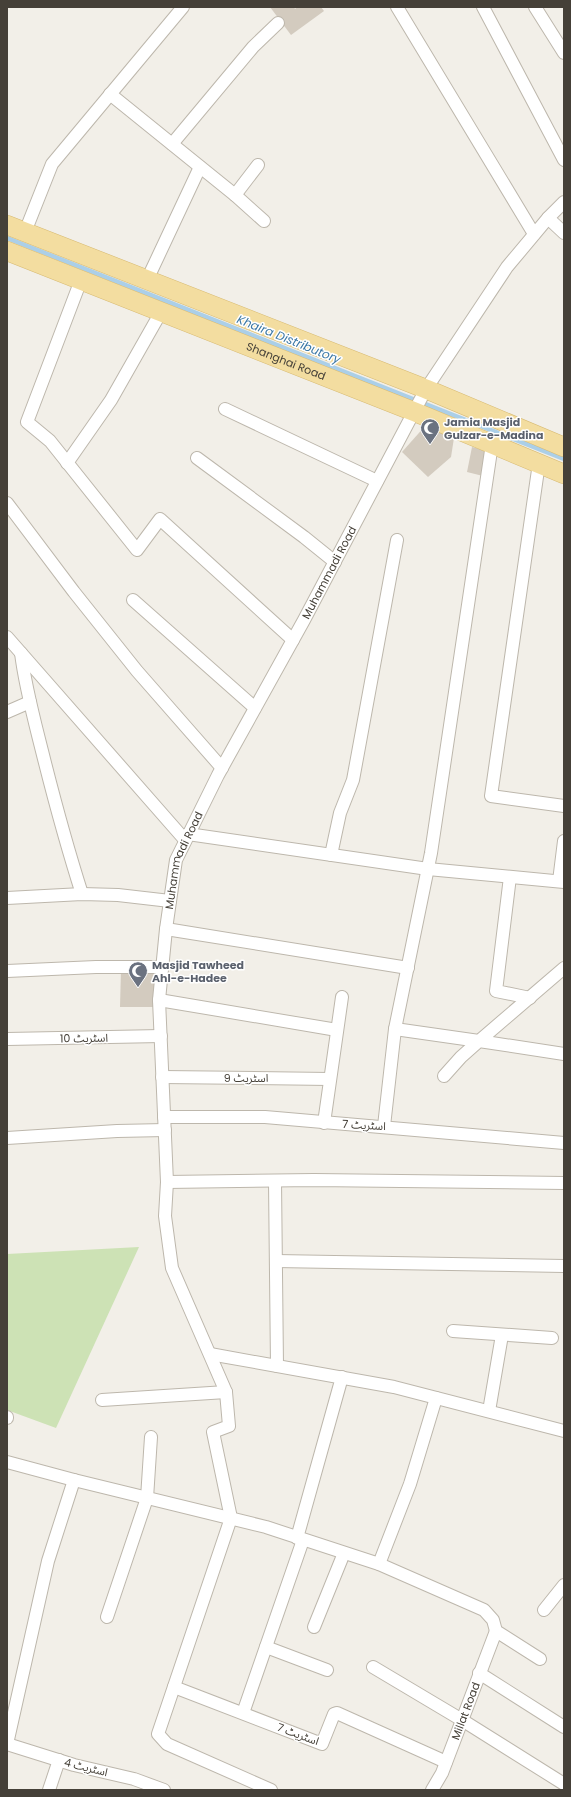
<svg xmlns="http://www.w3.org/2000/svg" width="571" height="1797" font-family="Poppins,'Noto Sans Arabic',sans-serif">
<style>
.green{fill:#cde2b5}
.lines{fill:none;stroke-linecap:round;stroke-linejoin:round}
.stream{stroke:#abcfe8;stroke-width:4.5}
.building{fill:#d3cbbf}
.minor-casing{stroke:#bdb7ac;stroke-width:14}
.primary-casing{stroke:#d7ba72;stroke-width:20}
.minor{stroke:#fff;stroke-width:12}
.primary{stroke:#f3dda0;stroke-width:19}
.labels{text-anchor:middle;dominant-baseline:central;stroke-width:3;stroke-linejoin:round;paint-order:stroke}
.street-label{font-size:11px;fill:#454038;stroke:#fff}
.worship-label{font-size:11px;font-weight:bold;fill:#5b616d;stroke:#fff;text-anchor:start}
.water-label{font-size:12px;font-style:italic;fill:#3c78a5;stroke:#fff}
</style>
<rect width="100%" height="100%" fill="#f2efe8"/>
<path class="green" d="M139 1247 56 1428 7 1410V1254Z"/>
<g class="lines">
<path class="stream" d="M7 238 564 459"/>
</g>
<g class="building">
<path d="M270 7H294L295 9 297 7H321L324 11 291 35Z"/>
<path d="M426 425 454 438 451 457 428 477 402 452Z"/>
<path d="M472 447 488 451 483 476 467 472Z"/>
<path d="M121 969 155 970V1007H120Z"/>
</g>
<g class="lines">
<defs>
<g id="minor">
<path d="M397 7 534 234"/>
<path d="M483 7 564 160"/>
<path d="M535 7 564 53"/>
<path d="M110 94 235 195 258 165"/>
<path d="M172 144 253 47 278 23"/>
<path d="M235 195 264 221"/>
<path d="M548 218 564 233"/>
<path d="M25 232 52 164 183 7"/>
<path d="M81 280 27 422 50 441 137 550 160 519 293 640"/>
<path d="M147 280 200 167"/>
<path d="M225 409 377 481"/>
<path d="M197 458 304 537 335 562"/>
<path d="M67 463 111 400 161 312"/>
<path d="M539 463 491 796 564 806"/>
<path d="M7 503 74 592 137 671 222 768"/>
<path d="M133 600 255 708"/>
<path d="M7 637 185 840"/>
<path d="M21 653C25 686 34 719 42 751 54 799 67 847 82 894"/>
<path d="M7 712 30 702"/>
<path d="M188 834 428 869 564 882"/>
<path d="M331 855 340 813 353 780 397 540"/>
<path d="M510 877 496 991 530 998"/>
<path d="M559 881 564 841"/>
<path d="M7 898 82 894 118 895 170 901"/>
<path d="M166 929 408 968"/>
<path d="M7 971 96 967H162"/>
<path d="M159 1000 337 1030"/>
<path d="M395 1029 479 1041 564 968"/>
<path d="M7 1039 161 1036"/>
<path d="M444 1076 461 1057 479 1041 564 1054"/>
<path d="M162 1077 330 1079"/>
<path d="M164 1117H265L564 1143"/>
<path d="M324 1123 342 997"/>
<path d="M384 1126 395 1029 431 853 492 444"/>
<path d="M7 1138 117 1131 165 1130"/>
<path d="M275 1181 277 1366"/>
<path d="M167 1182 314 1180 564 1183"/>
<path d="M276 1261 564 1266"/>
<path d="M453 1331 552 1338"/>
<path d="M210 1354 394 1387 564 1431"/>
<path d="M102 1400 226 1392"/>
<path d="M489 1411 502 1335"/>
<path d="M7 1418V1417"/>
<path d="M7 1462 74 1480 266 1527 379 1564 484 1610 493 1620 496 1631 540 1659"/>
<path d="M297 1538 342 1377"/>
<path d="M379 1564 410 1484 436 1398"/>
<path d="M544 1610 564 1585"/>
<path d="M107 1617 147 1498 151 1437"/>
<path d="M314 1627 344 1553"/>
<path d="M266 1647 327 1670"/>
<path d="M373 1667 462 1720 564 1784"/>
<path d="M479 1673 564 1727"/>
<path d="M174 1687 322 1744 334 1714 337 1713 446 1762"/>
<path d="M243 1713 303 1540"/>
<path d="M7 1744 48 1561 74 1480"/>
<path d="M7 1744 74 1765 134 1779 164 1790"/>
<path d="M49 1790 59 1760"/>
<path id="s1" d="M271 1790 167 1744 158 1734 231 1518 213 1432 229 1426 226 1392 172 1268 165 1216 167 1182 159 1000 166 929 176 860 218 775 304 620 426 389 507 267 548 218 564 202"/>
<path id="s2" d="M432 1790 442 1773 496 1631"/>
</g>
<g id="primary">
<path d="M7 225 426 389 564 447"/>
<path id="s3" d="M7 251 415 412 564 474"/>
</g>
</defs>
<use href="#minor" class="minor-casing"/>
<use href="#primary" class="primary-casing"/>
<use href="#minor" class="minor"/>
<use href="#primary" class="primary"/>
</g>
<defs>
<symbol id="mosque-pin" viewBox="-11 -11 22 30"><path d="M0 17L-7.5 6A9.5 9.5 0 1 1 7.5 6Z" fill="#6b7280" stroke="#fff"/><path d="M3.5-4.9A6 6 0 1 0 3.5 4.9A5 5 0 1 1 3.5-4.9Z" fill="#fff"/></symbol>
</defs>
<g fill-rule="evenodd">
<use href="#mosque-pin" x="419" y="417" width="22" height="30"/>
<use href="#mosque-pin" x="127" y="960" width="22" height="30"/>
</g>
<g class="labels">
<g class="street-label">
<text stroke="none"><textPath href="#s3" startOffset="300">Shanghai Road</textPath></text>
<text stroke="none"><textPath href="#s1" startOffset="1365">Muhammadi Road</textPath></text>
<text stroke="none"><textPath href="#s1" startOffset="1041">Muhammadi Road</textPath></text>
<text transform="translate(84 1038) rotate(-1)">اسٹریٹ 10</text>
<text x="246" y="1078">اسٹریٹ 9</text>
<text transform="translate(364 1125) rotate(3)">اسٹریٹ 7</text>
<text stroke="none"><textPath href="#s2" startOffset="86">Millat Road</textPath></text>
<text transform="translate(298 1734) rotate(20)">اسٹریٹ 7</text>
<text transform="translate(86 1767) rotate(14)">اسٹریٹ 4</text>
</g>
<g class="worship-label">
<text x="444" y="422">Jamia Masjid<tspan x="444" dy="13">Gulzar-e-Madina</tspan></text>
<text x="152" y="965">Masjid Tawheed<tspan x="152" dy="13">Ahl-e-Hadee</tspan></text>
</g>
<g class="water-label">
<text transform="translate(289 339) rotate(22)">Khaira Distributory</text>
</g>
</g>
<rect width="571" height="1797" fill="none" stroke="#454038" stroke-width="16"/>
</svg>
